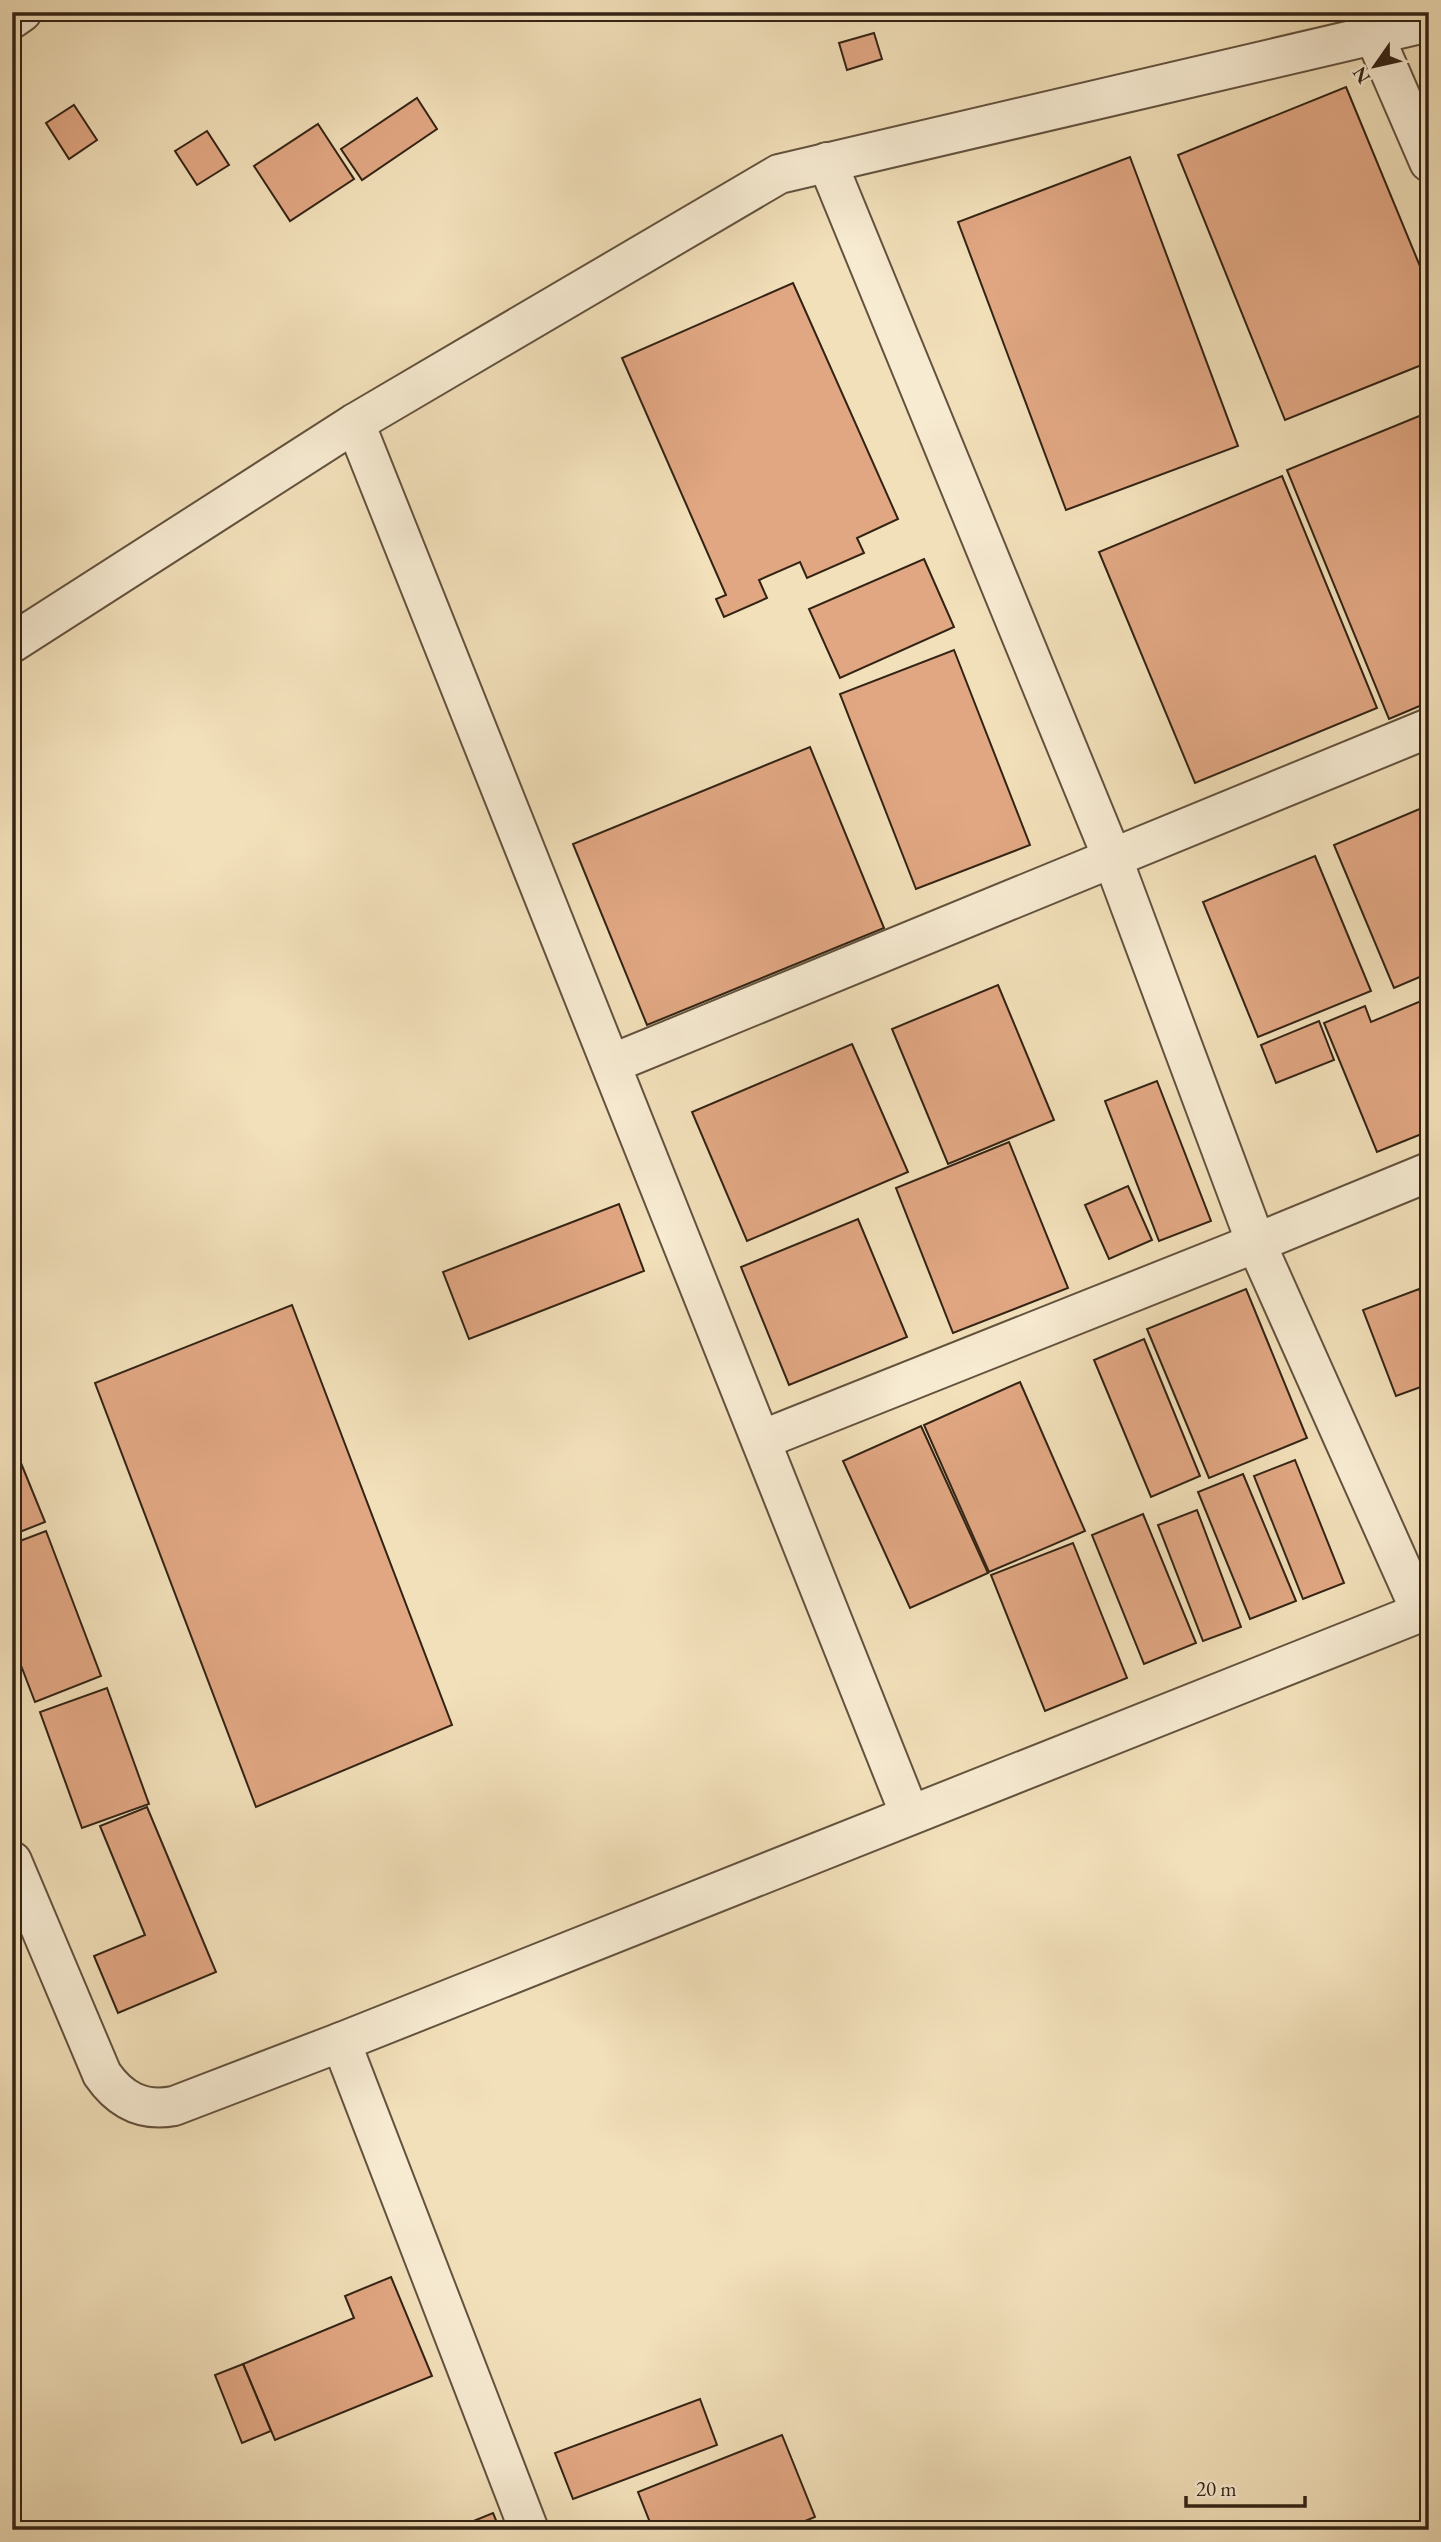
<svg xmlns="http://www.w3.org/2000/svg" width="1441" height="2542" font-family="'EB Garamond',serif">
<style>
.building{fill:#e1a783;stroke:#332314;stroke-width:2}
.lines{fill:none;stroke-linecap:round;stroke-linejoin:round}
.minor-casing{stroke:#63523e;stroke-width:42}
.minor{stroke:#f7ebd2;stroke-width:38}
</style>
<rect width="100%" height="100%" fill="#f2e0ba"/>
<filter id="stains"><feTurbulence type="fractalNoise" baseFrequency=".00286" numOctaves="4"/><feColorMatrix values="0 0 0 0 .2 0 0 0 0 .09 0 0 0 0 .02 0 0 0 .5 -.17"/></filter>
<radialGradient id="worn" r=".72"><stop offset=".6" stop-color="#630" stop-opacity="0"/><stop offset="1" stop-color="#630" stop-opacity=".3"/></radialGradient>
<g class="building">
<path d="M874 33 882 59 847 70 839 43Z"/>
<path d="M1346 87 1429 288V362L1285 420 1178 155Z"/>
<path d="M417 98 437 129 362 180 341 149Z"/>
<path d="M74 105 97 140 69 159 46 123Z"/>
<path d="M318 124 354 179 290 221 254 166Z"/>
<path d="M207 131 229 165 197 185 175 151Z"/>
<path d="M1130 157 1238 446 1066 510 958 222Z"/>
<path d="M793 283 898 519 857 538 864 553 807 578 800 562 759 580 767 598 724 617 716 599 726 595 622 358Z"/>
<path d="M1429 412V702L1389 719 1287 470Z"/>
<path d="M1282 476 1377 708 1195 783 1099 552Z"/>
<path d="M924 559 954 627 840 678 809 609Z"/>
<path d="M954 650 1030 845 916 889 840 694Z"/>
<path d="M810 747 884 928 647 1025 573 844Z"/>
<path d="M1429 805V973L1394 988 1334 845Z"/>
<path d="M1315 856 1371 991 1258 1037 1203 902Z"/>
<path d="M998 985 1054 1120 948 1164 892 1029Z"/>
<path d="M1421 1001 1429 1020V1131L1377 1152 1324 1023 1365 1006 1371 1022Z"/>
<path d="M1319 1021 1334 1060 1276 1083 1261 1045Z"/>
<path d="M852 1044 908 1172 747 1241 692 1112Z"/>
<path d="M1157 1081 1211 1221 1159 1241 1105 1101Z"/>
<path d="M1009 1142 1068 1288 953 1333 896 1188Z"/>
<path d="M1128 1186 1152 1240 1109 1259 1085 1205Z"/>
<path d="M619 1204 644 1271 469 1339 443 1272Z"/>
<path d="M858 1219 907 1337 789 1385 741 1267Z"/>
<path d="M1246 1289 1307 1438 1209 1478 1147 1329Z"/>
<path d="M1419 1289 1429 1315V1384L1396 1396 1363 1310Z"/>
<path d="M292 1305 452 1725 256 1807 95 1383Z"/>
<path d="M1144 1339 1200 1476 1151 1497 1094 1360Z"/>
<path d="M1020 1382 1085 1531 989 1572 924 1425Z"/>
<path d="M921 1426 988 1573 910 1608 843 1461Z"/>
<path d="M12 1441 45 1522 12 1535Z"/>
<path d="M1295 1460 1344 1583 1303 1599 1254 1476Z"/>
<path d="M1243 1474 1296 1601 1250 1619 1198 1492Z"/>
<path d="M1197 1510 1241 1627 1203 1641 1158 1525Z"/>
<path d="M1143 1514 1196 1643 1144 1664 1092 1535Z"/>
<path d="M46 1531 101 1676 35 1702 12 1642V1544Z"/>
<path d="M1073 1543 1127 1678 1045 1711 991 1575Z"/>
<path d="M107 1688 149 1804 82 1828 40 1712Z"/>
<path d="M147 1807 216 1972 118 2013 94 1956 145 1935 100 1826Z"/>
<path d="M391 2277 432 2376 275 2440 243 2364 354 2318 345 2296Z"/>
<path d="M243 2364 271 2431 242 2443 215 2375Z"/>
<path d="M700 2399 717 2445 573 2499 555 2453Z"/>
<path d="M782 2435 815 2517 783 2530H653L638 2492Z"/>
<path d="M493 2513 500 2530H454V2529Z"/>
</g>
<g class="lines">
<defs>
<g id="minor">
<path d="M12 19 22 12"/>
<path d="M1374 35 1429 162"/>
<path d="M827 162 1112 857 1256 1243 1421 1612"/>
<path d="M355 423 910 1815"/>
<path d="M12 643 355 423 779 174 1429 22"/>
<path d="M611 1064 1429 728"/>
<path d="M761 1440 1256 1243 1429 1172"/>
<path d="M12 1861 102 2074C120 2100 142 2112 174 2106L341 2042 1429 1609"/>
<path d="M341 2042 529 2530"/>
</g>
</defs>
<use href="#minor" class="minor-casing"/>
<use href="#minor" class="minor"/>
</g>
<rect width="1441" height="2542" fill="none" stroke="#f2e0ba" stroke-width="42"/>
<rect x="14" y="14" width="1413" height="2514" fill="none" stroke="#332314" stroke-width="3.5"/>
<rect x="21" y="21" width="1399" height="2500" fill="none" stroke="#332314" stroke-width="2"/>
<g transform="translate(1375 66) rotate(236)" stroke="#f7ebd2" stroke-width="5" paint-order="stroke">
<path d="M0-5L12 26L0 18L-12 26Z" fill="#332314"/>
<text y="-10" font-size="19" font-weight="bold" text-anchor="middle" fill="#332314">N</text>
</g>
<path d="M1186 2496v10h119v-10" fill="none" stroke="#332314" stroke-width="3.5"/>
<text x="1196" y="2496" font-size="21" fill="#332314" stroke="#f7ebd2" stroke-width="5" paint-order="stroke">20 m</text>
<rect width="100%" height="100%" filter="url(#stains)"/>
<rect width="100%" height="100%" fill="url(#worn)"/>
</svg>
